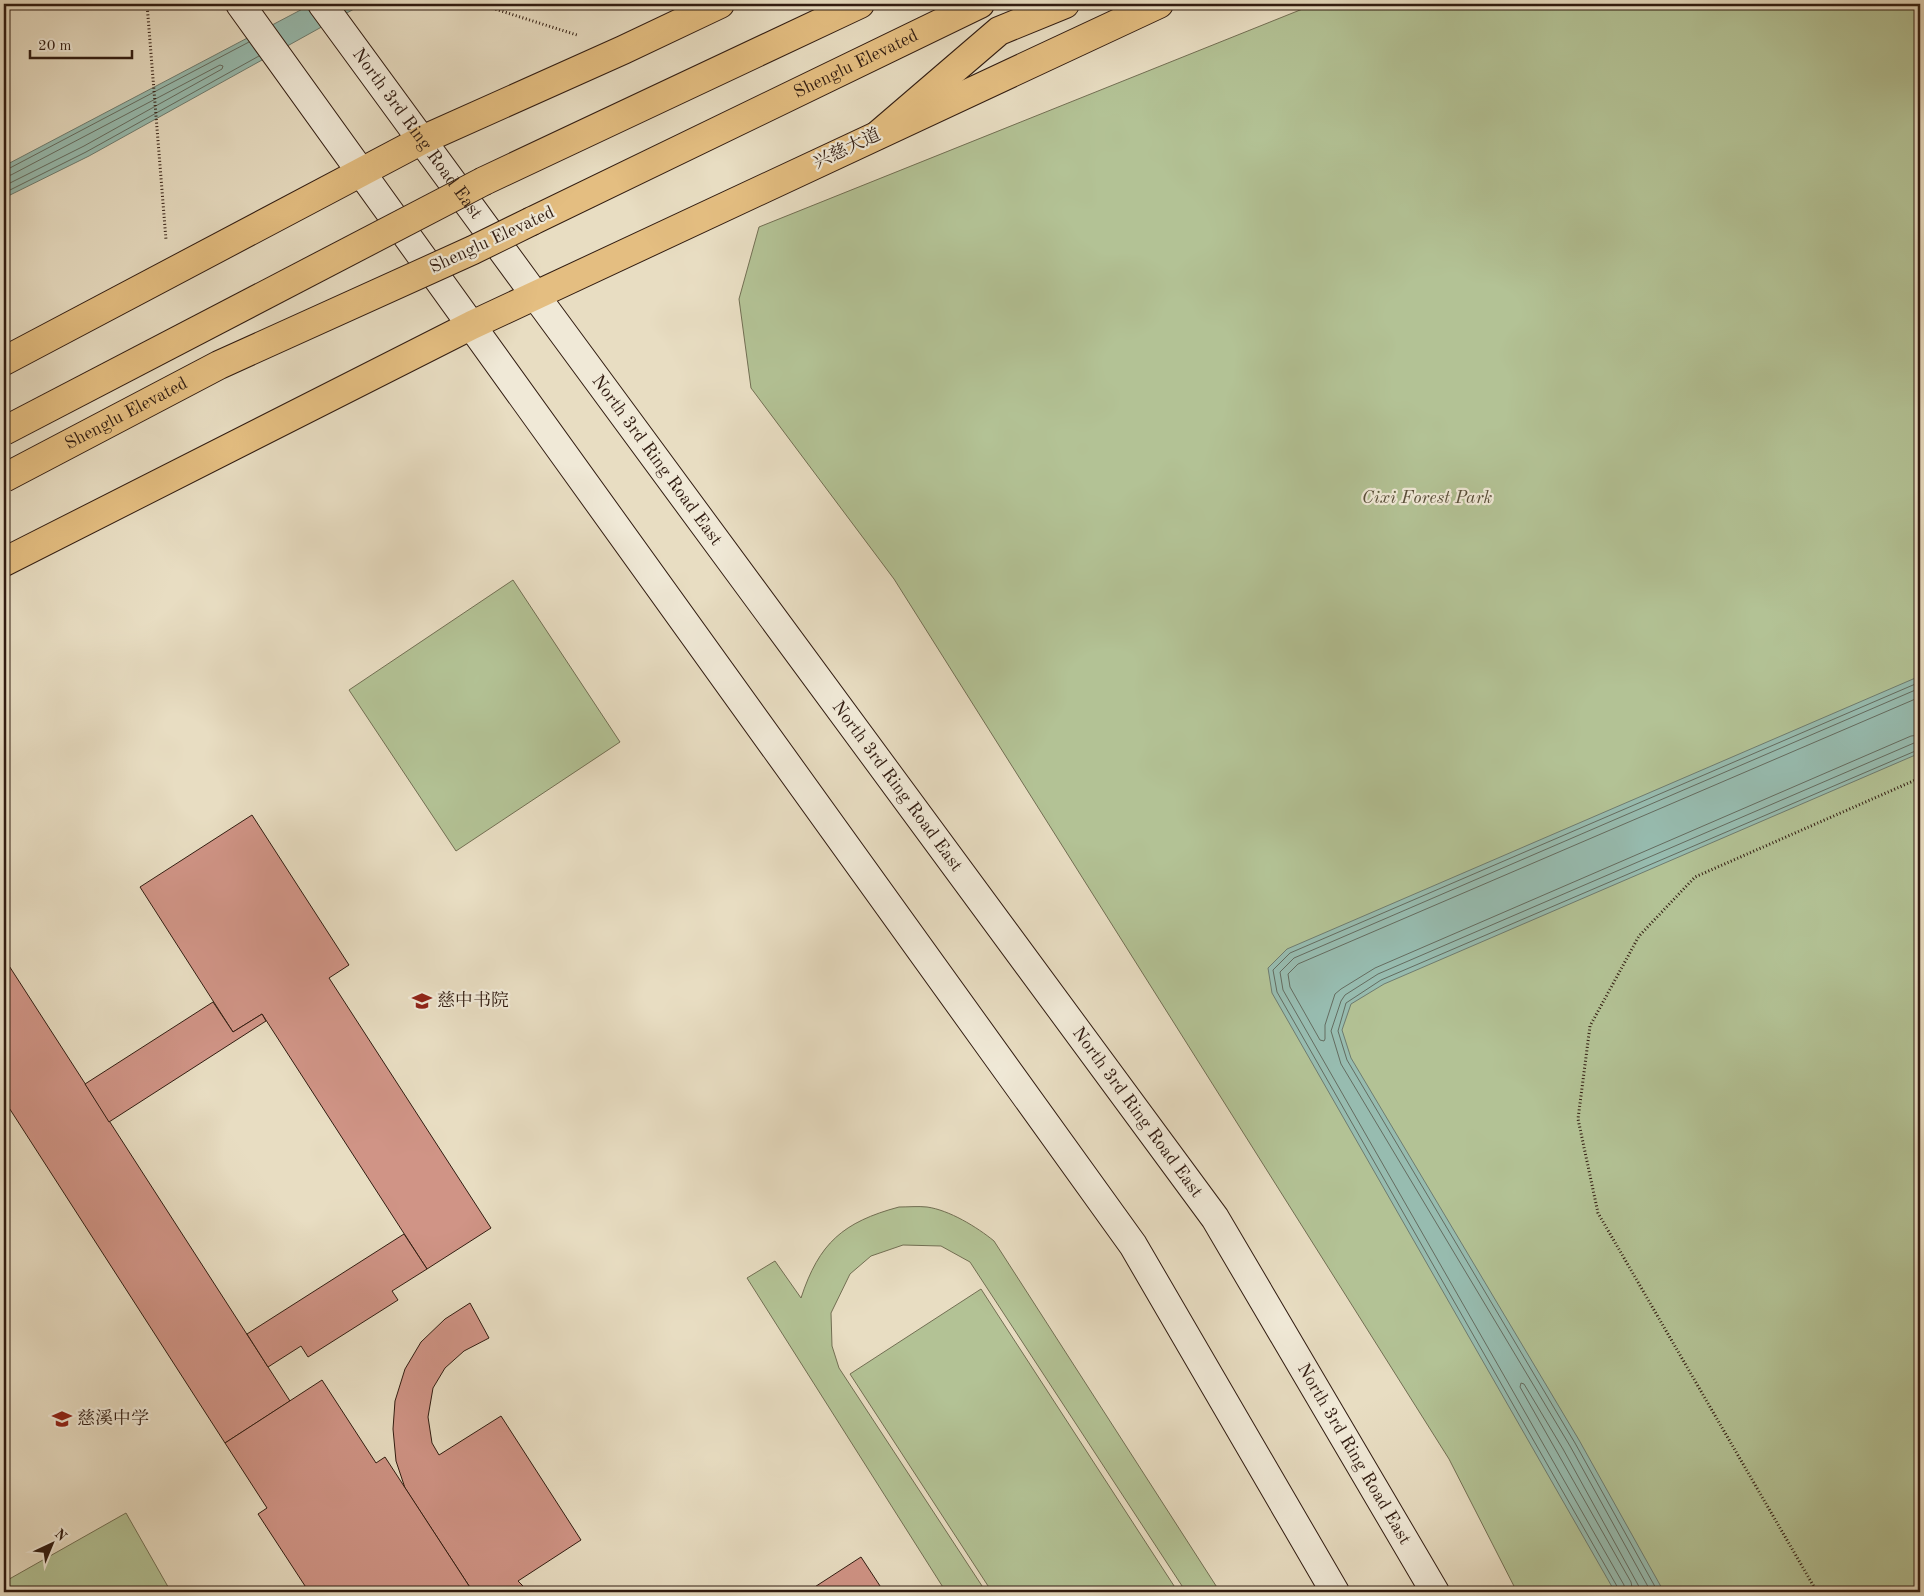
<svg xmlns="http://www.w3.org/2000/svg" width="1924" height="1596" font-family="'Old Standard TT','Noto Serif SC',serif">
<style>
.green{fill:#b3c295;stroke:#726f53}
.water{fill:#97bcb0;stroke:#6e7c70}
.lines{fill:none;stroke-linecap:round;stroke-linejoin:round}
.shore{stroke:#646c60;stroke-width:1}
.building{fill:#d09486;stroke:#311c11}
.secondary-casing{stroke:#311c11;stroke-width:30}
.primary-casing{stroke:#311c11;stroke-width:30}
.highway-casing{stroke:#311c11;stroke-width:30}
.path{stroke:#311c11;stroke-width:3;stroke-dasharray:1 2.5;stroke-linecap:butt}
.secondary{stroke:#f0e9d7;stroke-width:28}
.primary{stroke:#e4be81;stroke-width:28}
.highway{stroke:#e4be81;stroke-width:28}
.highway-bridge-casing{stroke:#311c11;stroke-width:30;stroke-linecap:butt}
.highway-bridge{stroke:#e4be81;stroke-width:28}
.labels{text-anchor:middle;dominant-baseline:central;stroke-width:4.5;stroke-linejoin:round;paint-order:stroke}
.street-label{font-size:18px;fill:#311c11;stroke:#f0e9d7}
.park-label{font-size:18px;font-style:italic;fill:#584e39;stroke:#f0e9d7}
.poi-label{font-size:18px;fill:#311c11;stroke:#f0e9d7;text-anchor:start}
</style>
<rect width="100%" height="100%" fill="#e8ddc2"/>
<filter id="stains"><feTurbulence type="fractalNoise" baseFrequency=".004" numOctaves="4"/><feColorMatrix values="0 0 0 0 .2 0 0 0 0 .09 0 0 0 0 .02 0 0 0 .5 -.17"/></filter>
<radialGradient id="worn" r=".72"><stop offset=".6" stop-color="#630" stop-opacity="0"/><stop offset="1" stop-color="#630" stop-opacity=".3"/></radialGradient>
<g class="green">
<path d="M1315 4H1920V1592H1517L1449 1459 894 579 751 388 739 299 759 227Z"/>
<path d="M513 580 620 742 456 851 349 690Z"/>
<path d="M899 1207C908 1207 918 1206 927 1207 949 1210 977 1227 994 1241L1220 1592H1186L970 1262 941 1246 903 1245 871 1256 850 1274 831 1313 832 1346 839 1368 986 1592H946L747 1278 775 1261 801 1298C819 1243 843 1222 899 1207Z"/>
<path d="M981 1289 1178 1592H992L850 1374Z"/>
<path d="M126 1513 171 1592H4V1582Z"/>
</g>
<g class="water">
<path d="M312 4H363L89 156 4 198V166Z"/>
<path d="M1920 676V753L1384 984 1351 1004 1342 1030 1351 1058 1579 1440 1664 1592H1615L1272 993 1268 968 1287 949Z"/>
</g>
<g class="lines">
<g class="shore">
<path d="M4 170 8 169 249 42"/>
<path d="M4 176 11 175 220 65 223 66 222 69 84 146 4 186"/>
<path d="M4 193 86 152 259 56"/>
<path d="M1920 697 1298 964 1288 974 1290 987 1320 1040 1324 1041 1325 1039V1025L1335 994 1341 989 1375 968 1911 736 1920 735"/>
<path d="M1619 1592 1618 1588 1277 992 1273 970 1290 953 1920 682"/>
<path d="M1625 1592 1624 1585 1283 990 1280 972 1294 958 1920 688"/>
<path d="M1633 1592 1631 1582 1520 1387 1521 1383 1524 1384 1563 1449 1642 1592"/>
<path d="M1651 1592 1570 1446 1341 1064 1331 1031 1341 1001 1345 995 1378 974 1914 743 1920 742"/>
<path d="M1658 1592 1575 1443 1347 1060 1338 1031 1346 1003 1381 980 1920 749"/>
</g>
</g>
<g class="building">
<path d="M252 815 349 965 329 978 491 1228 427 1269 262 1014 233 1032 140 887Z"/>
<path d="M4 958 290 1401 225 1443 4 1100Z"/>
<path d="M213 1002 233 1032 262 1014 266 1021 109 1122 85 1084Z"/>
<path d="M404 1234 427 1269 392 1291 398 1300 308 1357 301 1346 268 1367 247 1334Z"/>
<path d="M470 1303 489 1338 464 1351 445 1368 433 1388 428 1417 432 1443 439 1455 501 1416 581 1540 518 1581 529 1592H473L405 1488 396 1461 393 1429 395 1401 405 1369 421 1342 445 1319Z"/>
<path d="M322 1380 376 1463 385 1457 473 1592H309L258 1514 267 1508 225 1443Z"/>
<path d="M861 1557 884 1592H807Z"/>
</g>
<g class="lines">
<defs>
<g id="secondary">
<path d="M240 4 1133 1245 1335 1592"/>
<path id="s1" d="M322 4 535 295 1215 1218 1435 1592"/>
</g>
<g id="primary">
<path d="M4 361 422 140 623 50 720 4"/>
<path d="M4 562 472 325 1159 4"/>
</g>
<g id="highway">
<path d="M879 134 999 31 1065 4"/>
<path d="M484 181 860 4"/>
<path id="s2" d="M532 221 980 4"/>
</g>
</defs>
<use href="#secondary" class="secondary-casing"/>
<use href="#primary" class="primary-casing"/>
<use href="#highway" class="highway-casing"/>
<g class="path">
<path d="M147 4 166 240"/>
<path d="M479 4 577 35"/>
<path d="M1817 1592 1598 1213 1578 1119 1590 1026 1639 936 1695 877 1920 778"/>
</g>
<use href="#secondary" class="secondary"/>
<use href="#primary" class="primary"/>
<use href="#highway" class="highway"/>
<defs>
<g id="highway-bridge">
<path d="M4 431 484 181"/>
<path id="s3" d="M4 478 219 365 473 250 532 221"/>
</g>
</defs>
<use href="#highway-bridge" class="highway-bridge-casing"/>
<use href="#highway-bridge" class="highway-bridge"/>
</g>
<defs>
<symbol id="school-bare" viewBox="-9 -9 18 18"><path d="M0-5L7-2L0 1L-7-2ZM-4 1L0 2.5L4 1V4Q0 6-4 4Z" fill="#8f2418" stroke="#f0e9d7" stroke-width="2.5" paint-order="stroke"/></symbol>
</defs>
<g fill-rule="evenodd">
<use href="#school-bare" x="408" y="987" width="28" height="28"/>
<use href="#school-bare" x="48" y="1405" width="28" height="28"/>
</g>
<g class="labels">
<g class="street-label">
<text stroke="none"><textPath href="#s2" startOffset="360">Shenglu Elevated</textPath></text>
<text stroke="none"><textPath href="#s1" startOffset="161">North 3rd Ring Road East</textPath></text>
<text transform="translate(847 149) rotate(-25)">兴慈大道</text>
<text transform="translate(492 240) rotate(-25)">Shenglu Elevated</text>
<text stroke="none"><textPath href="#s3" startOffset="138">Shenglu Elevated</textPath></text>
<text stroke="none"><textPath href="#s1" startOffset="566">North 3rd Ring Road East</textPath></text>
<text stroke="none"><textPath href="#s1" startOffset="971">North 3rd Ring Road East</textPath></text>
<text stroke="none"><textPath href="#s1" startOffset="1376">North 3rd Ring Road East</textPath></text>
<text stroke="none"><textPath href="#s1" startOffset="1781">North 3rd Ring Road East</textPath></text>
</g>
<g class="park-label">
<text x="1427" y="498">Cixi Forest Park</text>
</g>
<g class="poi-label">
<text x="437" y="1001">慈中书院</text>
<text x="77" y="1419">慈溪中学</text>
</g>
</g>
<rect width="1924" height="1596" fill="none" stroke="#e8ddc2" stroke-width="20"/>
<rect x="5" y="5" width="1914" height="1586" fill="none" stroke="#311c11" stroke-width="2.5"/>
<rect x="10" y="10" width="1904" height="1576" fill="none" stroke="#311c11"/>
<g transform="translate(52 1544) rotate(44)" stroke="#f0e9d7" stroke-width="4" paint-order="stroke">
<path d="M0-4L9 19L0 12L-9 19Z" fill="#311c11"/>
<text y="-8" font-size="14" font-weight="bold" text-anchor="middle" fill="#311c11">N</text>
</g>
<path d="M30 50v8h102v-8" fill="none" stroke="#311c11" stroke-width="2.5"/>
<text x="38" y="50" font-size="15" fill="#311c11" stroke="#f0e9d7" stroke-width="4" paint-order="stroke">20 m</text>
<rect width="100%" height="100%" filter="url(#stains)"/>
<rect width="100%" height="100%" fill="url(#worn)"/>
</svg>
